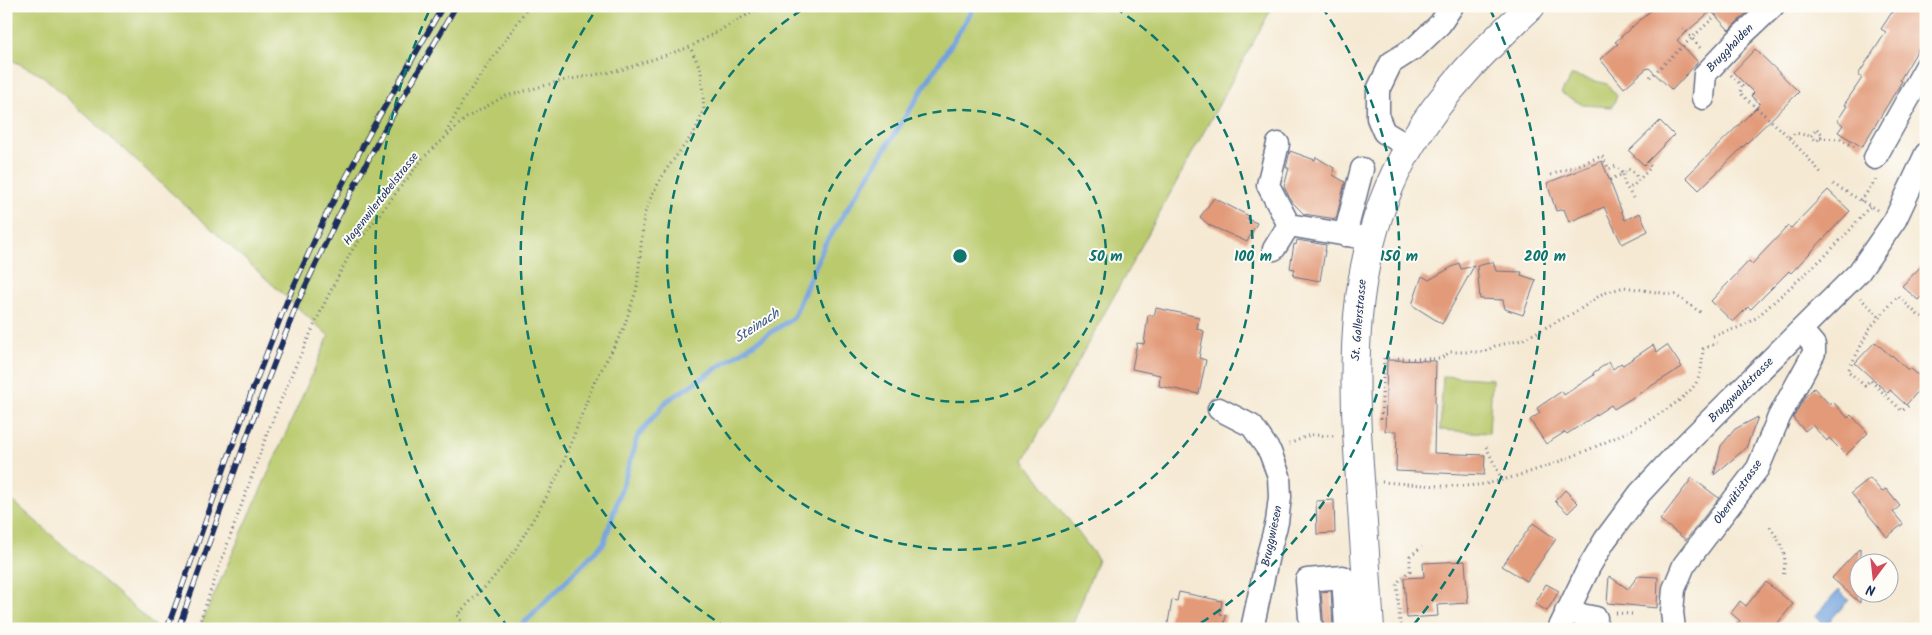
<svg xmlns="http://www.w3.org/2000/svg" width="1932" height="635" font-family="Kalam,sans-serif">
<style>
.green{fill:#baca6d;stroke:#6a7c66}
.water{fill:#71a1db;stroke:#46689c}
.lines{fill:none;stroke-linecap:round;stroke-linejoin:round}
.stream{stroke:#71a1db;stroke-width:5.5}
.building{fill:#e29a78}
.minor-casing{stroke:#677087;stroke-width:25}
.major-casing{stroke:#677087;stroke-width:30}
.path{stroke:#677087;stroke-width:3;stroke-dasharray:1 4;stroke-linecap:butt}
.minor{stroke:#fff;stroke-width:22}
.major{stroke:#fff;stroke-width:28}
.rail-casing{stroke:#1b2f5e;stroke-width:5.5}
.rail{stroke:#fdfcf7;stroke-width:4;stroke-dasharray:11;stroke-linecap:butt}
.ring{fill:none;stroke:#0f766e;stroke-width:2.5;stroke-dasharray:9 6}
.labels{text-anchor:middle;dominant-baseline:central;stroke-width:4;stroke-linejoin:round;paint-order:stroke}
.street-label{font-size:12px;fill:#1b2f5e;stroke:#fdfcf7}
.water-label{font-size:14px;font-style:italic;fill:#39578a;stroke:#fdfcf7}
.centre{fill:#0f766e;stroke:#fdfcf7;stroke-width:2.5}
.ring-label{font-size:15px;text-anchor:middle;font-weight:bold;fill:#0f766e;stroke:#fdfcf7;stroke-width:4;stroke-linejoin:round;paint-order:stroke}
</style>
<rect width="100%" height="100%" fill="#fdfcf7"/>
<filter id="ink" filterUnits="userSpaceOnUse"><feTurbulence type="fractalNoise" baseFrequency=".02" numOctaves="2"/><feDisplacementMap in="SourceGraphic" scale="10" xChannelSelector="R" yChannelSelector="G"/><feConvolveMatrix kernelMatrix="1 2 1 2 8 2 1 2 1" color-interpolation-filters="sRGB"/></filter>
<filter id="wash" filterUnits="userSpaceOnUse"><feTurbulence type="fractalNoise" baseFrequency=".0096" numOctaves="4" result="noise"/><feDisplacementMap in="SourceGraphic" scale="20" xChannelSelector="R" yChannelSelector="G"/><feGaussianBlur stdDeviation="1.12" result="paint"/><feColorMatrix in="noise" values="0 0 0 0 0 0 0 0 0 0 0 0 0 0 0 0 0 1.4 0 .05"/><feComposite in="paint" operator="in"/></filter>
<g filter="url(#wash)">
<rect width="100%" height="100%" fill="#f5e9d3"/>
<g class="green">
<path d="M6 6H1273L1024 460 1098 559 1071 629H199L329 336 43 76 6 57Z"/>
<path d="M1572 75 1607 84 1617 96 1612 107 1583 105 1561 93Z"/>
<path d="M1443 376 1492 379 1489 433 1440 430Z"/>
<path d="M6 495 158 629H6Z"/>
</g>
<path class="water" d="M1839 590 1849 600 1825 626 1815 616Z"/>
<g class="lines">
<path class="stream" d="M518 629 604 543 638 436 667 401 793 318 824 246 975 6"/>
</g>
<g id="blocks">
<g class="building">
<path d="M1656 6H1754L1729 30 1711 11 1677 40 1698 62 1672 90 1649 68 1646 69 1624 88 1600 59 1618 44 1615 42Z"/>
<path d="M1896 6H1926V36L1900 80 1902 81 1862 147 1838 132 1843 125 1837 121 1847 106 1844 105 1862 78 1858 75 1886 32 1881 29Z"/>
<path d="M1755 49 1799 92 1699 190 1686 177 1760 104 1751 96 1754 93 1733 72Z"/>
<path d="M1660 121 1674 135 1644 165 1629 151Z"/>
<path d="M1290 151 1315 160 1316 157 1334 168 1333 175 1345 182 1336 219 1304 214 1292 202 1284 187 1289 168H1286Z"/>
<path d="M1602 161 1625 220 1640 213 1648 231 1622 244 1604 207 1569 222 1564 209 1556 211 1547 183Z"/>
<path d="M1828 190 1850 211 1791 273 1789 271 1751 309 1748 307 1733 322 1711 301 1749 261 1752 264 1788 226 1791 228Z"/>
<path d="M1214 198 1249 216 1247 219 1257 223 1247 242 1209 225 1200 217Z"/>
<path d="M1297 240 1326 245 1320 281 1293 276 1295 269 1290 268 1294 244 1296 245Z"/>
<path d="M1926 261V292L1918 300 1902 286Z"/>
<path d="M1493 262 1496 271 1522 272 1521 275 1536 280 1523 315 1505 309 1503 300 1480 299 1477 266Z"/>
<path d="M1459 263 1461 269 1474 266 1442 324 1412 305 1422 276 1429 280Z"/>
<path d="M1156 308 1199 317 1197 329 1204 331 1199 358 1206 360 1199 394 1159 386 1160 375 1132 369 1137 343 1144 344 1148 315 1154 316Z"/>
<path d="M1875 342 1891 356 1892 355 1908 370 1910 368 1926 382 1906 405 1890 390 1888 393 1855 363Z"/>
<path d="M1653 345 1657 352 1667 345 1682 367 1614 409 1611 405 1567 434 1565 432 1546 444 1530 420 1540 413 1537 408 1562 391 1564 395 1594 375 1593 373 1609 362 1613 369 1621 363 1623 365Z"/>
<path d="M1387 360 1436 361 1434 453 1485 455 1484 475 1396 471 1397 431H1385Z"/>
<path d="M1814 388 1830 405 1833 402 1848 418 1851 415 1868 433 1846 455 1829 438 1827 441 1812 425 1805 431 1793 418 1805 397Z"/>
<path d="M1758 417 1746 448 1714 475 1721 446 1735 429Z"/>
<path d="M1692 478 1719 498 1686 540 1660 520Z"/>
<path d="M1870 478 1882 492 1886 489 1900 506 1893 512 1903 524 1887 537 1851 493Z"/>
<path d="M1565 490 1578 503 1568 513 1555 501Z"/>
<path d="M1334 500 1335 533 1317 534 1316 501Z"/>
<path d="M1533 523 1556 539 1527 581 1502 566Z"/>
<path d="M1860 548V603L1832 578Z"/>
<path d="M1465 561 1468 603 1437 605 1438 616 1407 618 1404 578 1424 577 1423 563Z"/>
<path d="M1609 576 1628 589 1638 576 1658 577 1657 608 1607 603Z"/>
<path d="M1766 582 1793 604 1773 629H1733L1740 621 1731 613 1740 601 1746 606Z"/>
<path d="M1546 584 1559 591 1547 611 1535 604Z"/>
<path d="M1331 591 1333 629H1324L1321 592Z"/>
<path d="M1179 592 1222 601 1220 614 1226 615 1223 629H1167L1172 600 1177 601Z"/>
</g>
</g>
</g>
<g filter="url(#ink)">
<use href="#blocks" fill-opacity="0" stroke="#677087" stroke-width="1"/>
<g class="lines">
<defs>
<g id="minor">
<path d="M1703 98 1705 74 1742 35 1773 6"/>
<path d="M1278 144 1268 185 1289 225 1371 239"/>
<path d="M1409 147 1384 132 1378 118V90L1391 63 1416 47 1440 24 1452 6"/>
<path d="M1875 158 1926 67"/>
<path d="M1345 235 1362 169"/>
<path d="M1274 249 1289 225"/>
<path d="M1219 409 1252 426 1270 452 1279 476 1280 497 1277 522 1268 555 1252 629"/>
<path d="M1344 591 1346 629"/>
<path d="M1566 612 1596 618"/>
<path d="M1311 629 1307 580 1343 577 1344 591 1367 589"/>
<path d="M1559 629 1589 567 1605 540 1640 493 1680 450 1859 272 1895 220 1926 154"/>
<path d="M1674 629 1672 612 1674 589 1684 565 1758 468 1779 417 1814 353V345L1801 330"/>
</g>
<path id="major" d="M1370 629C1367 583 1364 538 1361 493 1352 373 1346 254 1410 146 1442 92 1485 49 1531 6"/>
</defs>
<use href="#minor" class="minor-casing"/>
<use href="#major" class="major-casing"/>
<g class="path">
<path d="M1683 28 1702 50"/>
<path d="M1731 75 1742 86 1740 93 1789 137 1823 175"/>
<path d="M1650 77 1726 6"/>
<path d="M1817 129 1823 135 1817 141 1811 136Z"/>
<path d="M446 133 464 99 529 6"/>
<path d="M1789 137 1795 133 1811 136"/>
<path d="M1820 138 1840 139 1857 148"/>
<path d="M1551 175 1602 156 1609 169 1616 166 1623 174 1628 169 1635 173 1638 181 1633 186 1627 189"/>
<path d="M1610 180 1623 174 1624 183 1633 198"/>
<path d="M1638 181 1651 167 1647 162"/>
<path d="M1833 184 1877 210"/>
<path d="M1861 201 1877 178"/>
<path d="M1860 298 1879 316"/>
<path d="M1713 336 1740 327 1756 318 1825 256 1850 230 1870 206"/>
<path d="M1908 406 1902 411 1870 380 1865 386 1848 371 1870 328 1898 296 1918 315 1926 318"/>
<path d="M1381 419 1384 358 1440 359 1450 352H1484L1495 346 1522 340 1579 310 1602 294 1624 287 1675 295 1703 314"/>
<path d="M1289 444 1310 435 1336 436"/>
<path d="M1486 447 1502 480"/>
<path d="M1382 482C1413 484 1446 488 1477 485 1525 480 1665 424 1694 386 1702 375 1702 362 1703 349L1717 343"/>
<path d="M1770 527C1784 547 1787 553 1783 578"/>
<path d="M1616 613 1632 614"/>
<path d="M197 629 267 434 293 371 327 298 352 250 423 158 466 118 503 97 561 81 621 70 690 47 763 6"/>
<path d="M466 629 457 615 488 584 512 555 547 496 561 469 593 385 623 330 637 288 644 215 653 193 666 170 695 131 704 110 701 70 690 47"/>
<path d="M1404 629 1400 624 1397 584 1401 578 1410 571V556L1422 547"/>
</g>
<use href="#minor" class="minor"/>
<use href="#major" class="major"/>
<defs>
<g id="rail">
<path d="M167 629 252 391 287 301 326 215 373 127 443 6"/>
<path d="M178 629 262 395 297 304 337 219 383 132 456 6"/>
</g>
</defs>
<use href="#rail" class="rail-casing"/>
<use href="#rail" class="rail"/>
</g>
</g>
<g class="ring">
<circle cx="960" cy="256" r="146"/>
<path d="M1115 8A293 293 0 1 1 805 8"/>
<path d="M727 628A439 439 0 0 1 598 7M1322 7A439 439 0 0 1 1193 628"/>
<path d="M509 628A585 585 0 0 1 430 9M1490 9A585 585 0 0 1 1411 628"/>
</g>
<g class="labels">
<g class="street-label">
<text transform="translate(1730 48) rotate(-46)">Brugghalden</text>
<text transform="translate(381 199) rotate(-52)">Hagenwilertobelstrasse</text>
<text transform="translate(1359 320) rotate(-85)">St. Gallerstrasse</text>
<text transform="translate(1741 390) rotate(-45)">Bruggwaldstrasse</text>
<text transform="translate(1738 492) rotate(-55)">Oberrütistrasse</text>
<text transform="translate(1272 536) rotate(-78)">Bruggwiesen</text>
</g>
<g class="water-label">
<text transform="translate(757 326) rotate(-33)">Steinach</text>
</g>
</g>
<circle cx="960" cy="256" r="8" class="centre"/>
<g class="ring-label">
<text x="1106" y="261">50 m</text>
<text x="1253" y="261">100 m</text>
<text x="1399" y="261">150 m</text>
<text x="1545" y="261">200 m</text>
</g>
<rect width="1932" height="635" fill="none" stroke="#fdfcf7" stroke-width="25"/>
<g transform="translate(1874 578) rotate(195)"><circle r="24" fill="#fdfcf7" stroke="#a3aaba"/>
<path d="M0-4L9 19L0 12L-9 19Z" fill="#d1495b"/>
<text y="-8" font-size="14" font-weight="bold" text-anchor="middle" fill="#1b2f5e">N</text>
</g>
</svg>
